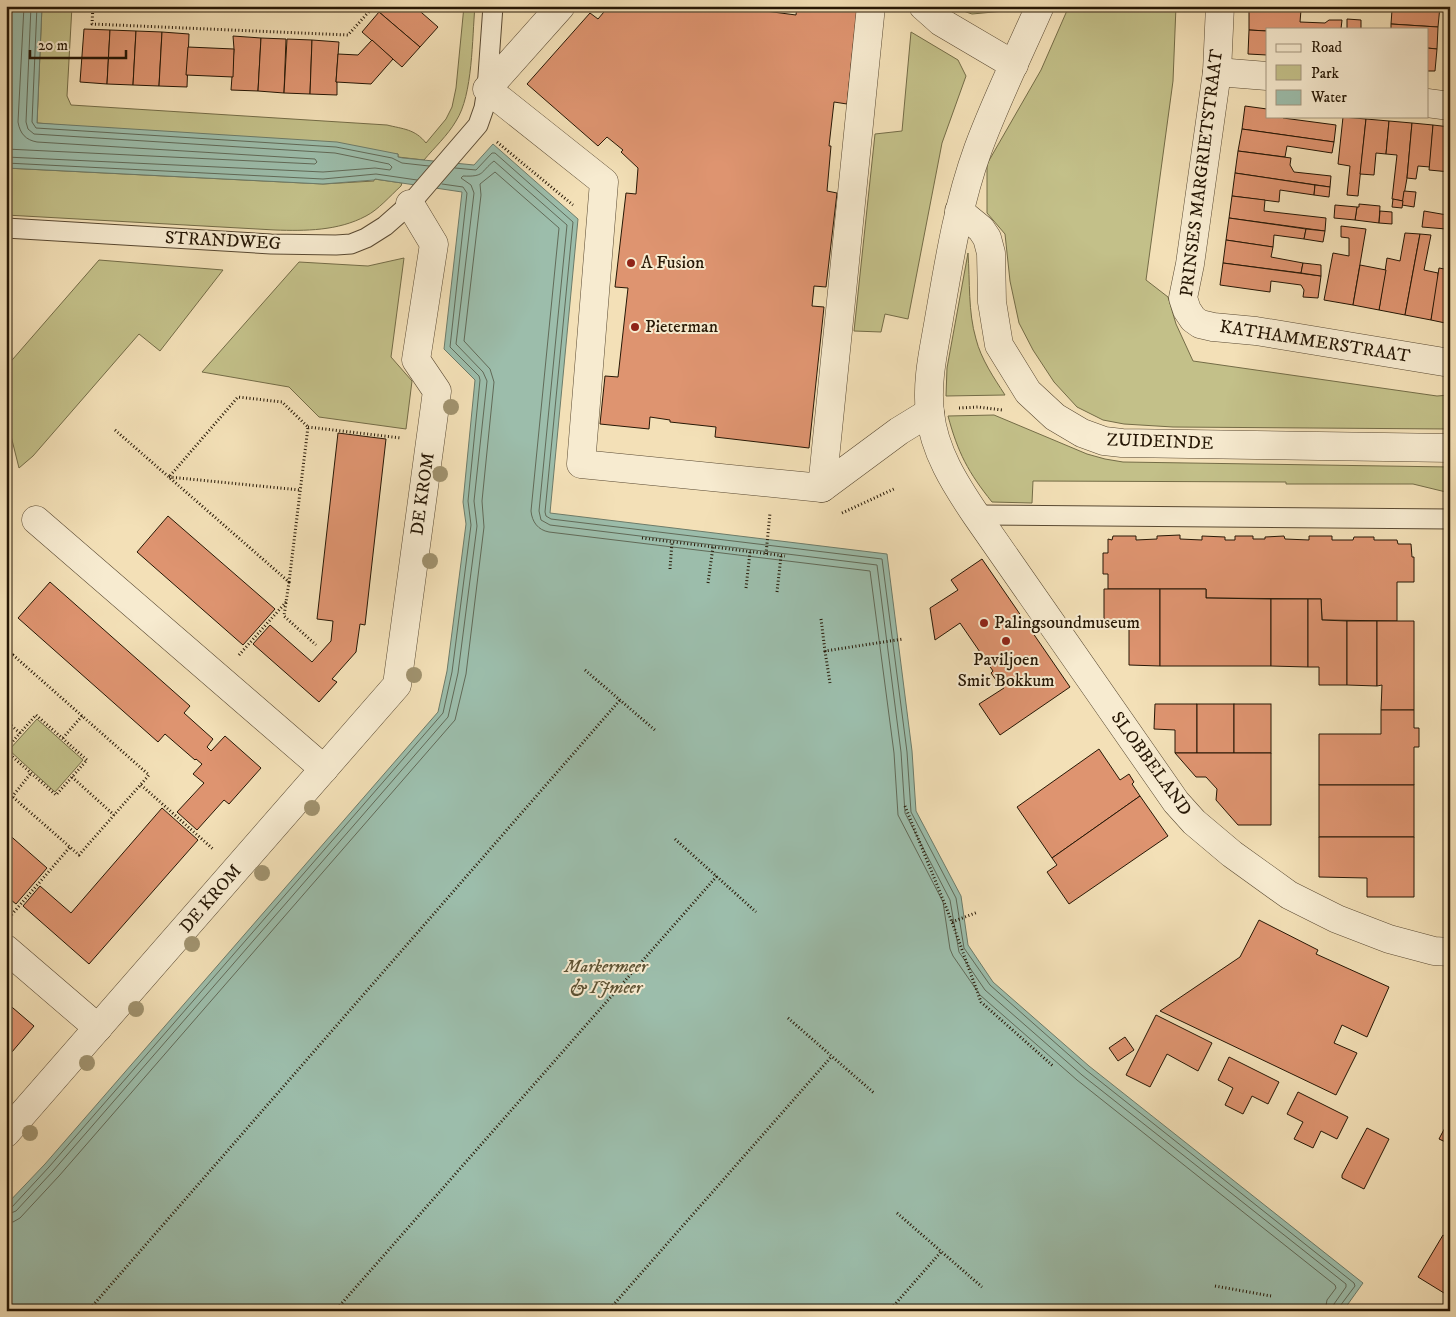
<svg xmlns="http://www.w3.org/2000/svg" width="1456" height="1317" font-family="'IM FELL DW Pica',serif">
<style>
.green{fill:#c3c089;stroke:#746c47}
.water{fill:#9cbdab;stroke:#6d7b69}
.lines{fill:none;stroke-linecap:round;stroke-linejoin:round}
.shore{stroke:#616a58;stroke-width:1}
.building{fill:#de9470;stroke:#261705}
.lane-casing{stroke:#594932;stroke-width:21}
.street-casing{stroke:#594932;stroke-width:29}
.path{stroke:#261705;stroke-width:3;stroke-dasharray:1 2.5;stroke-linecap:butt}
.lane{stroke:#f7ebd0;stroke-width:19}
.street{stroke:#f7ebd0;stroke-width:28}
.tree{fill:#a0926e}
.poi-dot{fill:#8f2418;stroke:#f7ebd0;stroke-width:2}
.labels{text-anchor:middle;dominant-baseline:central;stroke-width:4;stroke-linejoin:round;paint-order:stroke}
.street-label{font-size:18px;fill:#261705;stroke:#f7ebd0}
.poi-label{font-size:18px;fill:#261705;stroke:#f7ebd0;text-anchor:start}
.park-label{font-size:18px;font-style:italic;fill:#5d5233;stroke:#f7ebd0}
</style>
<rect width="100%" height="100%" fill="#f3e0b7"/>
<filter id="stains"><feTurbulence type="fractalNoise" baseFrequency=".004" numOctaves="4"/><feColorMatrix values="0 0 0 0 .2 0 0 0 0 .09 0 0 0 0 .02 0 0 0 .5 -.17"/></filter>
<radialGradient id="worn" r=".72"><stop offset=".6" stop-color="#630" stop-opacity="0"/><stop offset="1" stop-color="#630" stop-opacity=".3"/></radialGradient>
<g class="green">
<path d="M42 6H72L67 96 71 105 387 125C403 129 415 129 426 143L446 119 452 107 456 88 464 6H475C472 38 473 95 456 121 448 135 434 148 424 160L398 157V154L37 123Z"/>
<path d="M949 6H1007L1004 11 972 14Z"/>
<path d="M1069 6H1176L1173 81 1146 280 1168 297 1176 324 1193 361 1437 396 1450 395V429L1173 427 1124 424 1103 420 1077 407 1054 382 1033 350 1019 323 1010 281 1005 234 987 213V164L1041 70Z"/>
<path d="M911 32 958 60 966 76 942 143 908 319 885 314 881 332 854 331 875 134 902 131Z"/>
<path d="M6 168 323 184 374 181V179L402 183 401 186C390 196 378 210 366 216 338 231 305 231 275 230L6 215Z"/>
<path d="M968 253C970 281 968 312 976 339 981 359 994 378 1005 395L946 396 947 368Z"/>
<path d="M404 258 391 357 412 381 406 429 319 417 289 387 202 372 299 262 368 266Z"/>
<path d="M99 260 223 270 160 351 139 334 33 456 19 468 6 416V367Z"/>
<path d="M994 415 1087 454 1105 459 1123 462 1450 467V493L1413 484H1286V482L1033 481 1032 503 992 502C968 472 958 453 948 416Z"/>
<path d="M37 719 83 760 55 792 9 750Z"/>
</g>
<path class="water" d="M6 6H42L37 123 337 142 398 154V157L403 158 474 165 493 144 578 219 550 513 887 554 912 751 916 811 961 896 968 945 993 982 1089 1066 1363 1283 1343 1311H6V1205L45 1164 438 712 447 671 466 524 463 502 475 380 444 349 462 192 375 179 374 180 323 184 6 168Z"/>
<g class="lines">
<g class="shore">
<path d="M37 6 32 122 36 128 336 147 392 158 402 163 429 166"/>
<path d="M6 149 315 164 317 162 315 159 37 142C26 140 20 134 18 122L24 6"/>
<path d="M6 157 323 172 375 168 390 170 392 167 389 164 335 153 34 134 28 129 26 122 31 6"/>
<path d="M6 163 323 179 376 174 417 180"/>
<path d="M455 168 476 170 492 153H495L573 222 545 512 546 516 551 519 882 559 907 752 911 812 956 898 964 948 990 985 1086 1070 1354 1283 1355 1286 1340 1306 1339 1311"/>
<path d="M6 1208 12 1207 49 1167 443 713 452 672 471 525 468 501 480 380 479 376 450 347 467 193 463 187 442 184"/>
<path d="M6 1215 16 1211 53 1171 448 717 458 673 477 526 474 501 487 381 483 372 456 344 474 193 471 185 461 178 463 176C485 177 480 172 494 161L567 225 539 511 541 520 550 525 877 565 901 752 905 813 950 900 959 952 985 990 1082 1075 1346 1284V1287L1334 1304 1333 1311"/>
<path d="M6 1222H13L20 1218 59 1176 455 720 466 674 484 527 482 501 494 382 490 369 464 341 481 195 480 184 495 172 559 228 531 511C532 522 538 530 549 532L870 571 894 753 898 815 943 902 950 949 953 956 980 995 1077 1080 1335 1285 1336 1288 1327 1300 1325 1311"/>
</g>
</g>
<g class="building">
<path d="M384 6H414L438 27 420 47 379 12Z"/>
<path d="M609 6H742V8L796 15 797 6H826L857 10 847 104 834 102 829 146H831L827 191 837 193 826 287 814 286 812 306 824 307 809 448 715 437 716 427 670 422V420L650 417 649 429 600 424 605 376 618 377 628 288 615 287 626 193 636 194 638 168 621 152 623 150 607 137 598 146 527 84 590 13 598 19Z"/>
<path d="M1250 6H1301V10L1249 8Z"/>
<path d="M1349 6H1440L1438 27 1391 24 1392 10 1349 8Z"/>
<path d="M1249 8 1301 10 1300 22 1325 23 1329 20H1342L1341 29H1267V31L1249 30Z"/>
<path d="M379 12 420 47 402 67 362 32Z"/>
<path d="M1347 19 1361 20V29H1347Z"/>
<path d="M1391 24 1438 27 1437 49 1427 48V29H1391Z"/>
<path d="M84 29 110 30 107 84 80 82Z"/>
<path d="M110 30 136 31 133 85 107 84Z"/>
<path d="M1249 30 1267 31V55L1248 54Z"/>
<path d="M136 31 162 32 159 86 133 85Z"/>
<path d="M162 32 189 34 187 87 159 86Z"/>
<path d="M233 36 261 38 258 91 231 90 234 49Z"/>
<path d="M261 38 286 39 284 93 258 91Z"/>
<path d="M287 39 312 40 310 94 284 93Z"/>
<path d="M312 40 339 42 336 82H337V95L310 94Z"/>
<path d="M372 40 393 59 371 84 336 82 338 54 358 55Z"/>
<path d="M188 47 234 49 233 77 186 75Z"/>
<path d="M1427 48 1437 49 1435 71H1427Z"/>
<path d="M1245 106 1267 109V116H1283V118L1336 125 1334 142 1242 129Z"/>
<path d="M1343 117 1366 119 1358 196 1347 195 1350 166 1338 164Z"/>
<path d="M1366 119 1389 121 1386 154 1376 153 1374 175 1360 174Z"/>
<path d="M1389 121 1412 123 1407 178 1403 201 1392 199 1397 155 1386 154Z"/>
<path d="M1412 123 1433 125 1430 167 1418 166 1416 179 1407 178Z"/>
<path d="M1433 125 1450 127V172L1429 170Z"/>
<path d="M1242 129 1334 142 1332 153 1287 146 1285 157 1238 151Z"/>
<path d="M1238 151 1291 158 1290 165 1294 172 1331 176 1330 187 1235 173Z"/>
<path d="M1235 173 1315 185 1314 195 1280 190 1279 202 1232 196Z"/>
<path d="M1315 185 1330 187 1329 197 1314 195Z"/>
<path d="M1404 191 1416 192 1414 207 1402 205Z"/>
<path d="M1232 196 1265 200 1264 211 1326 218 1325 231 1229 218Z"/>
<path d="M1393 199 1403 201 1402 208 1392 207Z"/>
<path d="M1359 204 1380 206 1379 223 1355 220 1357 207H1359Z"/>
<path d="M1335 205 1357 207 1355 220 1334 218Z"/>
<path d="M1380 211 1392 212V224L1379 223Z"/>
<path d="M1424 211 1447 215 1446 229 1422 227Z"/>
<path d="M1229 218 1306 229 1304 239 1274 235 1273 247 1226 240Z"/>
<path d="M1341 226 1366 229 1353 305 1324 300 1333 253 1349 256V238L1341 237Z"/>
<path d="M1306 229 1325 231 1323 242 1304 239Z"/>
<path d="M1405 233 1420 234 1405 315 1379 310 1387 258 1400 261Z"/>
<path d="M1420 234 1431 235 1424 270 1438 273V278H1439L1431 320 1405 315Z"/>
<path d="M1226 240 1273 247 1271 257 1303 263 1301 273 1223 263Z"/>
<path d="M1223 263 1321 276 1318 298 1303 297 1304 290 1301 285 1271 281 1270 292 1220 285Z"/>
<path d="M1303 263 1321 265V276L1301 273Z"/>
<path d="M1360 265 1386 270 1379 310 1353 305Z"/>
<path d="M1439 268 1450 270V324L1431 320Z"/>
<path d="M338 433 386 439 365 625 360 624 356 652 332 679 337 682 319 702 253 644 270 625 312 662 331 641 333 621 317 619Z"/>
<path d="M168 516 275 609 243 645 137 552Z"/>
<path d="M1180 535V539L1202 540V536L1225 537V540H1235V536H1253V539H1265V537L1284 536 1285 539 1309 540V536H1332V540H1353L1354 537H1374V540H1397L1398 544H1411L1412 557H1414V582H1397V621L1322 620 1321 599 1206 598V589H1108V574H1103V553H1108V539L1112 540 1113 536H1136V540L1157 539V536Z"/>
<path d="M982 559 1070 687 1000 735 979 704 1004 688 1003 686 1001 687 991 673 993 671 960 623 935 640 930 608 958 590 951 580Z"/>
<path d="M50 582 190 706 184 713 213 739 207 747 211 751 225 736 261 768 229 804 224 800 197 830 177 812 204 783 193 774 202 764 196 759 195 760 165 734 158 742 18 618Z"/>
<path d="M1104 589H1160V666L1129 665V628L1104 627Z"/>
<path d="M1160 589H1206V598L1271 599V666H1160Z"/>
<path d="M1271 599H1308V667L1271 666Z"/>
<path d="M1308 599H1321L1322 620 1347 621V685H1319V667H1308Z"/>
<path d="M1347 621H1377V686L1347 685Z"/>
<path d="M1377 621H1414V710H1381L1382 685 1377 686Z"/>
<path d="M1155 704H1197V753H1175V730L1154 729Z"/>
<rect x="1197" y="704" width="37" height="49"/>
<rect x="1234" y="704" width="37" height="49"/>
<path d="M1381 710H1414V728H1419V747H1414V785H1319V734H1381Z"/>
<path d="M1099 749 1120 780 1129 774 1134 782 1132 784 1140 796 1052 858 1017 807Z"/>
<path d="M1175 753H1271V825H1238L1216 800 1217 789 1206 777H1196Z"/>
<rect x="1319" y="785" width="95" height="52"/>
<path d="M1140 796 1168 836 1069 904 1047 872 1057 865 1052 858Z"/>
<path d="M162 808 198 840 89 964 23 906 40 886 71 913Z"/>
<path d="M6 832 47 868 16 904 6 896Z"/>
<path d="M1319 837H1414V897H1367V878L1319 877Z"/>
<path d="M1259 920 1318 950 1316 954 1389 987 1367 1037 1342 1025 1334 1043 1357 1053 1336 1095 1160 1011 1240 957Z"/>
<path d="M6 1002 34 1026 6 1059Z"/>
<path d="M1156 1015 1212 1043 1198 1071 1167 1054 1150 1087 1126 1075Z"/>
<path d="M1125 1037 1134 1050 1118 1061 1109 1048Z"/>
<path d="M1229 1057 1279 1082 1268 1104 1252 1096 1243 1114 1225 1105 1233 1088 1218 1080Z"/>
<path d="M1298 1092 1348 1117 1337 1139 1321 1131 1313 1148 1294 1139 1303 1122 1287 1114Z"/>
<path d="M1450 1118V1144L1439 1139Z"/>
<path d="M1367 1128 1389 1139 1364 1189 1342 1178V1175Z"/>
<path d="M1443 1235 1450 1240V1283L1444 1293 1418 1277Z"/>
<path d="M1450 1283V1296L1444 1293Z"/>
</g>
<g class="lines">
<defs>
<g id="lane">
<path d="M6 228 271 244 336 245 351 244 366 238 385 226 410 204 478 125 484 108 487 89 493 6"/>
<path d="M976 515 1450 519"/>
</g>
<g id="street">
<path d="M561 6 487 89 604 182 581 464 822 488 899 431 930 412"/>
<path d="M923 6 941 22 1014 65"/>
<path d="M1040 6C1019 54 996 100 978 149 958 204 949 261 939 319 934 349 926 381 930 413 934 451 955 484 976 515L1176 802 1194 822 1232 854 1289 895 1337 919 1389 939 1434 951 1450 952"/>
<path d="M1220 6 1217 72 1190 264 1183 298 1187 310 1193 319 1200 324 1213 327 1256 331 1450 363"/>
<path d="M1217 72 1267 76"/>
<path d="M1427 103 1450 106"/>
<path d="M959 211 981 229 987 238 991 253 992 302 999 345 1028 392 1055 417 1082 433 1104 441 1122 443 1450 448"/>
<path d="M822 488 871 6"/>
<path d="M36 520 324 769"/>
<path d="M6 949 98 1028"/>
<path d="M6 1133 397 685 437 391 416 360 434 244 410 204"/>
</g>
</defs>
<use href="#lane" class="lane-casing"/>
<use href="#street" class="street-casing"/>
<g class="path">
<path d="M93 6 92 24 348 35 374 6"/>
<path d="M497 142 573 205"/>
<path d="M959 408 978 407 1002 410"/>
<path d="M308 427 401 438"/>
<path d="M115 430 289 582 308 427 282 402 238 397 169 477"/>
<path d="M169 477 300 490"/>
<path d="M842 513 896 488"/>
<path d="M642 538 785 556"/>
<path d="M766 554 770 513"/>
<path d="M670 569 672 542"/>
<path d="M289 582 284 616 316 645"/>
<path d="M708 583 713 547"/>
<path d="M746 588 750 552"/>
<path d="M777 592 781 556"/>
<path d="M821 619 825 651 903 639"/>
<path d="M825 651 830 683"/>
<path d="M239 655 287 601"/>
<path d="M6 663 13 655 149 775 79 855 6 791"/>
<path d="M585 670 656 731"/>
<path d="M6 721 20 733"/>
<path d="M63 738 82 716"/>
<path d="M6 749 36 715 87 760 56 795 6 751"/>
<path d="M72 777 114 815"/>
<path d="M141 785 213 849"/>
<path d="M12 797 31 773"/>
<path d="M905 806 952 922 981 1002 1053 1066"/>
<path d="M675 839 756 912"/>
<path d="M7 920 70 847"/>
<path d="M952 922 978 912"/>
<path d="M788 1018 874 1093"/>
<path d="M897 1213 982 1287"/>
<path d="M1215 1286 1271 1296"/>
<path d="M1159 1309 1161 1311"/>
<path d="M88 1311 620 700"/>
<path d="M335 1311 717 876"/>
<path d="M608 1311 832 1056"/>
<path d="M889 1311 941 1252"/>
</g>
<use href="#lane" class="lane"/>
<use href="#street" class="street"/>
</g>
<g class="tree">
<circle cx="451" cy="407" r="8"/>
<circle cx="440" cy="474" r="8"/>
<circle cx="430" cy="561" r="8"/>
<circle cx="414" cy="675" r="8"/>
<circle cx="312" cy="808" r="8"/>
<circle cx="262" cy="873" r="8"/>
<circle cx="192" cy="944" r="8"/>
<circle cx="136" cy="1009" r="8"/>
<circle cx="87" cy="1063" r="8"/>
<circle cx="30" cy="1133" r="8"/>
</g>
<g class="poi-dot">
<circle cx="631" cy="263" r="5"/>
<circle cx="635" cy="327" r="5"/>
<circle cx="984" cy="623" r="5"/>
<circle cx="1006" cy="641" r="5"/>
</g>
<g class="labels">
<g class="street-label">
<text transform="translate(1202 173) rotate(-83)">PRINSES MARGRIETSTRAAT</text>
<text transform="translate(223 241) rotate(3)">STRANDWEG</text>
<text transform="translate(1315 342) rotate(9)">KATHAMMERSTRAAT</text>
<text transform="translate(1160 442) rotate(2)">ZUIDEINDE</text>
<text transform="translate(423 494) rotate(-82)">DE KROM</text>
<text transform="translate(1151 764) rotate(54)">SLOBBELAND</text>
<text transform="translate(211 899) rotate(-49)">DE KROM</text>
</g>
<g class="poi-label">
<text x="641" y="263">A Fusion</text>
<text x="645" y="327">Pieterman</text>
<text x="994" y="623">Palingsoundmuseum</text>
<text x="1006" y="660" text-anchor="middle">Paviljoen<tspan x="1006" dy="21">Smit Bokkum</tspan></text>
</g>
<g class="park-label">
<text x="606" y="967">Markermeer<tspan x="606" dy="21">&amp; IJmeer</tspan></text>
</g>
</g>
<rect width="1456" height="1317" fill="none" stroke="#f3e0b7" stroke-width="25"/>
<rect x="8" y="8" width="1441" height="1302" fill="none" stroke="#261705" stroke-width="2.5"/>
<rect x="12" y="12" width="1431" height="1292" fill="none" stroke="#261705"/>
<rect x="1266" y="28" width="162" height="90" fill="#f7ebd0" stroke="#a3967f"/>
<rect x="1276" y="44" width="25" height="8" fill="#f7ebd0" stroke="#a3967f"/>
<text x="1311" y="52" font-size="15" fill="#261705">Road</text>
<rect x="1276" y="65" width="25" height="15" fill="#c3c089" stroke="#a3967f"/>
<text x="1311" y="78" font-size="15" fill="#261705">Park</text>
<rect x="1276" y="90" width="25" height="15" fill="#9cbdab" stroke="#a3967f"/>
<text x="1311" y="102" font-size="15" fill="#261705">Water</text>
<path d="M30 50v8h96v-8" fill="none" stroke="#261705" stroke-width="2.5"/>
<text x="38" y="50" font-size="15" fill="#261705" stroke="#f7ebd0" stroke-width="4" paint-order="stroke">20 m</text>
<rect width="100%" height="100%" filter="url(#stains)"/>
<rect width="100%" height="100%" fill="url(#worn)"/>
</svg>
